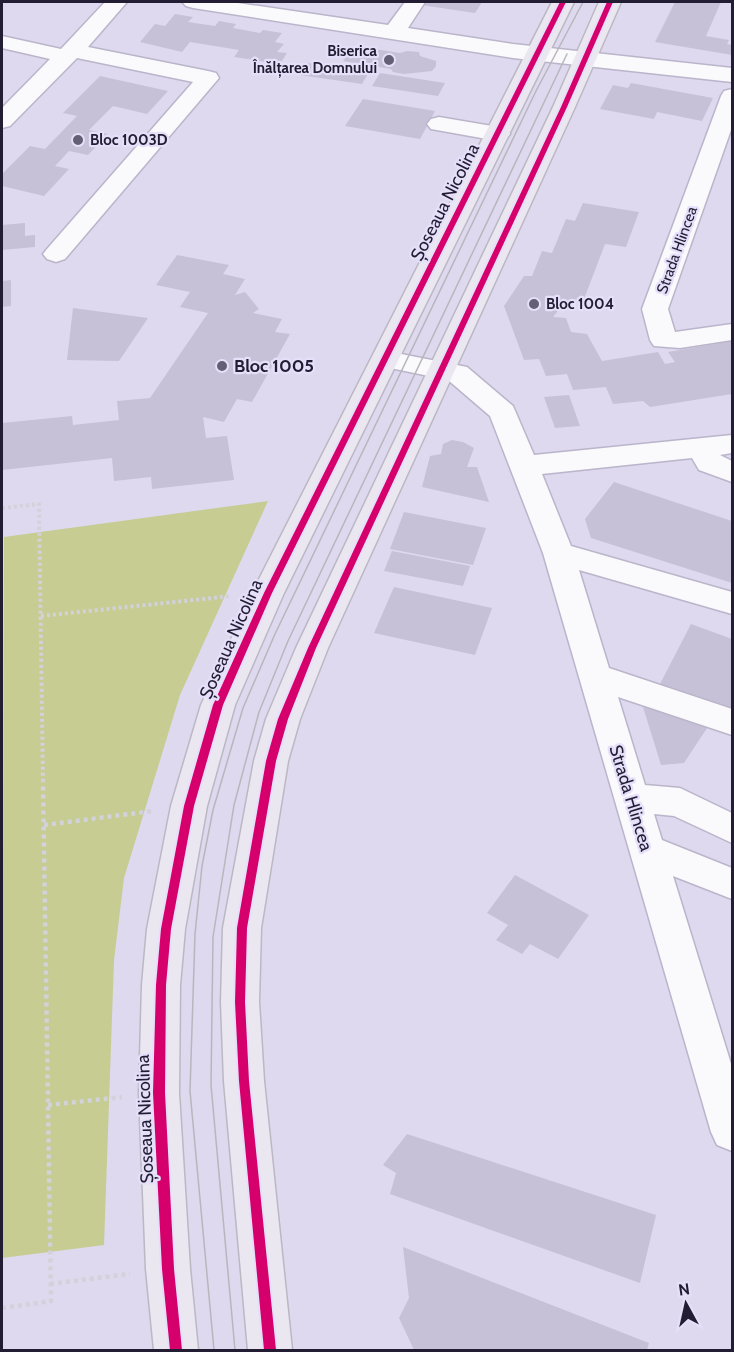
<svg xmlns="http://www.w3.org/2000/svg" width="734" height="1352" font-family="Cabin,sans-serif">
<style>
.green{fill:#c6cc92}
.building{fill:#c7c1d7}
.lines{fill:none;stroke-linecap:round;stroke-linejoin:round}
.minor-casing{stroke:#bab5ca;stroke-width:3}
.major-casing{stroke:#bbb8c4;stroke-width:3}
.path-far1{stroke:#d3d1d9;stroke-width:4;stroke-dasharray:3 3;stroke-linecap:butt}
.path{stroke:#d3d1d9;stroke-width:4.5;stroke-dasharray:4 4;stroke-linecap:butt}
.minor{fill:#faf9fc;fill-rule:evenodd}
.major{fill:#eae7f1;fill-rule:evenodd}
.tram{stroke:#b8b6bd;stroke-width:1.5}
.cycleway-casing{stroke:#e5dffa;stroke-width:4}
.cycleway{fill:#d6006c;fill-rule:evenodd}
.poi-dot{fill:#645f75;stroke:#e5dffa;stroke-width:2}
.labels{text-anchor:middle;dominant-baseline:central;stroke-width:4.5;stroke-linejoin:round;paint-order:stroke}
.far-poi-label{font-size:15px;font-weight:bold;fill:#231d34;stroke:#e5dffa;text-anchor:start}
.far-street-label{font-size:15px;fill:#231d34;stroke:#e5dffa}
.street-label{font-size:18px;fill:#231d34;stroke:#e5dffa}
.poi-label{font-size:18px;font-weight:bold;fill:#231d34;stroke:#e5dffa;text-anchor:start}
</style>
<rect width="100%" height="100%" fill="#ded9ee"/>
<path class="green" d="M268 501 180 695 124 878 114 960 104 1245 2 1258 4 537Z"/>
<g class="building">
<path d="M423 2H482L475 13 421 5Z"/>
<path d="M675 2H721L706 36 729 40 727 44 732 45V55L655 42Z"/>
<path d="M175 14 193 17 188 22 215 26 219 21 236 24 233 28 260 33 263 30 282 33 275 42 284 44 277 52 287 53 280 64 234 57 239 50 190 42 182 52 140 42 155 24 165 26Z"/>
<path d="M355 46 400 53 407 51 419 52 420 56 436 61V66L432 71 404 74 393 72 391 69 343 61Z"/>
<path d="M308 63 369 72 362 84 300 75Z"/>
<path d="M380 73 445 83 438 96 372 86Z"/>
<path d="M100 76 168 91 147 114 113 106 89 130 108 134 88 155 69 151 55 166 69 169 44 196 2 186V174L30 146 45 149 77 116 63 113Z"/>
<path d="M631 83 713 98 702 121 657 112 654 119 600 109 613 85 628 88Z"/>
<path d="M363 99 435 111 420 139 345 126Z"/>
<path d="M583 203 639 212 626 247 605 244 584 299 565 302 553 317 566 318 571 332 587 334 602 361 658 352 665 364 675 362 668 352 732 341V394L650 407 643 401 613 404 606 387 573 390 567 374 546 376 539 359 524 360 504 306 524 276H532L542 251 552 253 566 219 575 221Z"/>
<path d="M25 223V236L35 235V247L2 250V225Z"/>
<path d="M177 255 229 265 223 274 245 279 235 295 245 292 259 309 253 313 282 319 275 332 290 334 252 402 237 399 224 422 203 417 206 438 227 436 234 480 152 489 151 477 114 481 112 458 2 470V423L72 416 73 425 119 420 117 401 150 398 208 313 180 307 190 292 156 285Z"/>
<path d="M11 280V306L2 307V281Z"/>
<path d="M73 308 148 318 119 361 67 360Z"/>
<path d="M569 395 580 426 555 428 544 397Z"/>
<path d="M452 440 463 442 474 448 467 467H477L489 502 422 487 430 456 441 454 443 444Z"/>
<path d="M614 482 732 521V583L591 538 585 519Z"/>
<path d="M404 512 486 528 473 565 390 549Z"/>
<path d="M392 551 470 566 463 586 384 571Z"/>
<path d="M394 587 492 608 475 655 374 633Z"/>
<path d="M691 624 732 639V710L660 684Z"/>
<path d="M663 706 711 722 684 763 661 765 643 707Z"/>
<path d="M515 875 589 915 558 959 530 944 522 954 496 940 508 925 487 913Z"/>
<path d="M407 1134 656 1215 640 1283 390 1194 396 1173 383 1165Z"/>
<path d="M403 1247 649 1343 647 1350H414L399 1318 409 1298Z"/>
</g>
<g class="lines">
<defs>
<g id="minor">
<path d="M105 2H127L88 47 208 71 216 73 219 78 65 259 56 262 47 259 43 254 47 249 193 82 77 58 10 126 2 128V108L50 59 2 48V36L61 49Z"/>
<path d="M182 2H231L388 25 405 2H425L408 28 513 44 732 68V82L513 58 193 8 186 6Z"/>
<path d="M732 89V127L668 309 675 332 732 324V340L680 348 654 346 650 340 642 309 721 96 724 91Z"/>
<path d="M439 117 498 127 506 129 510 134 506 139 498 141 431 129 427 124 431 119Z"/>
<path d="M386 351 467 367 513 406 534 455 732 435V453L720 455 732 461V482L699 470 692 458 542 474 571 546 732 592V614L579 570 609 668 732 709V735L618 697 645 785 680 788 732 813V843L674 816 654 814 662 840 732 868V899L673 876 732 1067V1151L717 1145 711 1132 543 553 490 416 448 380 376 365 372 359 376 353Z"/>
</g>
<g id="major">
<path d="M552 2H574L284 593 235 705 207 806 185 929 180 985 179 1093 190 1269 198 1350H154L146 1269 139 1093 142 985 147 929 171 806 201 705 252 593Z"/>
<path d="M599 2H621L575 107 328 648 300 719 288 761 261 928 259 1002 264 1081 292 1350H248L224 1081 221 1002 223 928 254 761 266 719 296 648 553 107Z"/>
</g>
</defs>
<use href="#minor" class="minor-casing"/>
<use href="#major" class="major-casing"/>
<g class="path-far1">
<path d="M2 508 39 504 43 784"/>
<path d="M41 616 232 596"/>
</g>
<g class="path">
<path d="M44 825 153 811"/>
<path d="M48 1105 122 1097"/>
<path d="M50 1284 130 1274"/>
<path d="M2 1308 51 1301 43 782"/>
</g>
<use href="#minor" class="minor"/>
<use href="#major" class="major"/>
<g class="tram">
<path d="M214 1350 190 1091 195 934 202 866 213 810 243 708 275 634 536 91 583 2"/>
<path d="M235 1350 211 1085 213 937 234 805 259 712 288 641 567 54"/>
</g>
<defs>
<g id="cycleway">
<path d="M560 2H566L272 593 223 705 194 806 171 929 166 985 165 1093 174 1269 182 1350H170L162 1269 153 1093 156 985 161 929 184 806 213 705 264 593Z"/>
<path d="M607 2H613L567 107 316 648 288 719 276 761 247 928 245 1002 249 1081 276 1350H264L239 1081 235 1002 237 928 266 761 278 719 308 648 561 107Z"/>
</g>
</defs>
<use href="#cycleway" class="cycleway-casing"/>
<use href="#cycleway" class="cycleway"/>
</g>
<g class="poi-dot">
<circle cx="389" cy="60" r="6"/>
<circle cx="78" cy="140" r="6"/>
<circle cx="534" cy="304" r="6"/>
<circle cx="222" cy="366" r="6"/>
</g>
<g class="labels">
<g class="far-poi-label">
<text x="377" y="51" text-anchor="end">Biserica<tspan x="377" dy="17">Înălțarea Domnului</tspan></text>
<text x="90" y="140">Bloc 1003D</text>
<text x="546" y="304">Bloc 1004</text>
</g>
<g class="far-street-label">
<text transform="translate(677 250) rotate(-70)">Strada Hlincea</text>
</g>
<g class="street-label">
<text transform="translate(445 202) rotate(-63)">Șoseaua Nicolina</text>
<text transform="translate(231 639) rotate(-66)">Șoseaua Nicolina</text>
<text transform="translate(631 798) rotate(73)">Strada Hlincea</text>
<text transform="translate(145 1119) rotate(-92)">Șoseaua Nicolina</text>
</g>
<g class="poi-label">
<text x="234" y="366">Bloc 1005</text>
</g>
</g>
<rect width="734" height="1352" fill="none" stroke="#231d34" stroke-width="6"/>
<g transform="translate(686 1304) rotate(352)" stroke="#e5dffa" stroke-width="4.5" paint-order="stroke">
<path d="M0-4.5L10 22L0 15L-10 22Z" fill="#231d34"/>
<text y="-9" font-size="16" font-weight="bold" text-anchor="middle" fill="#231d34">N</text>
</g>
</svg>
